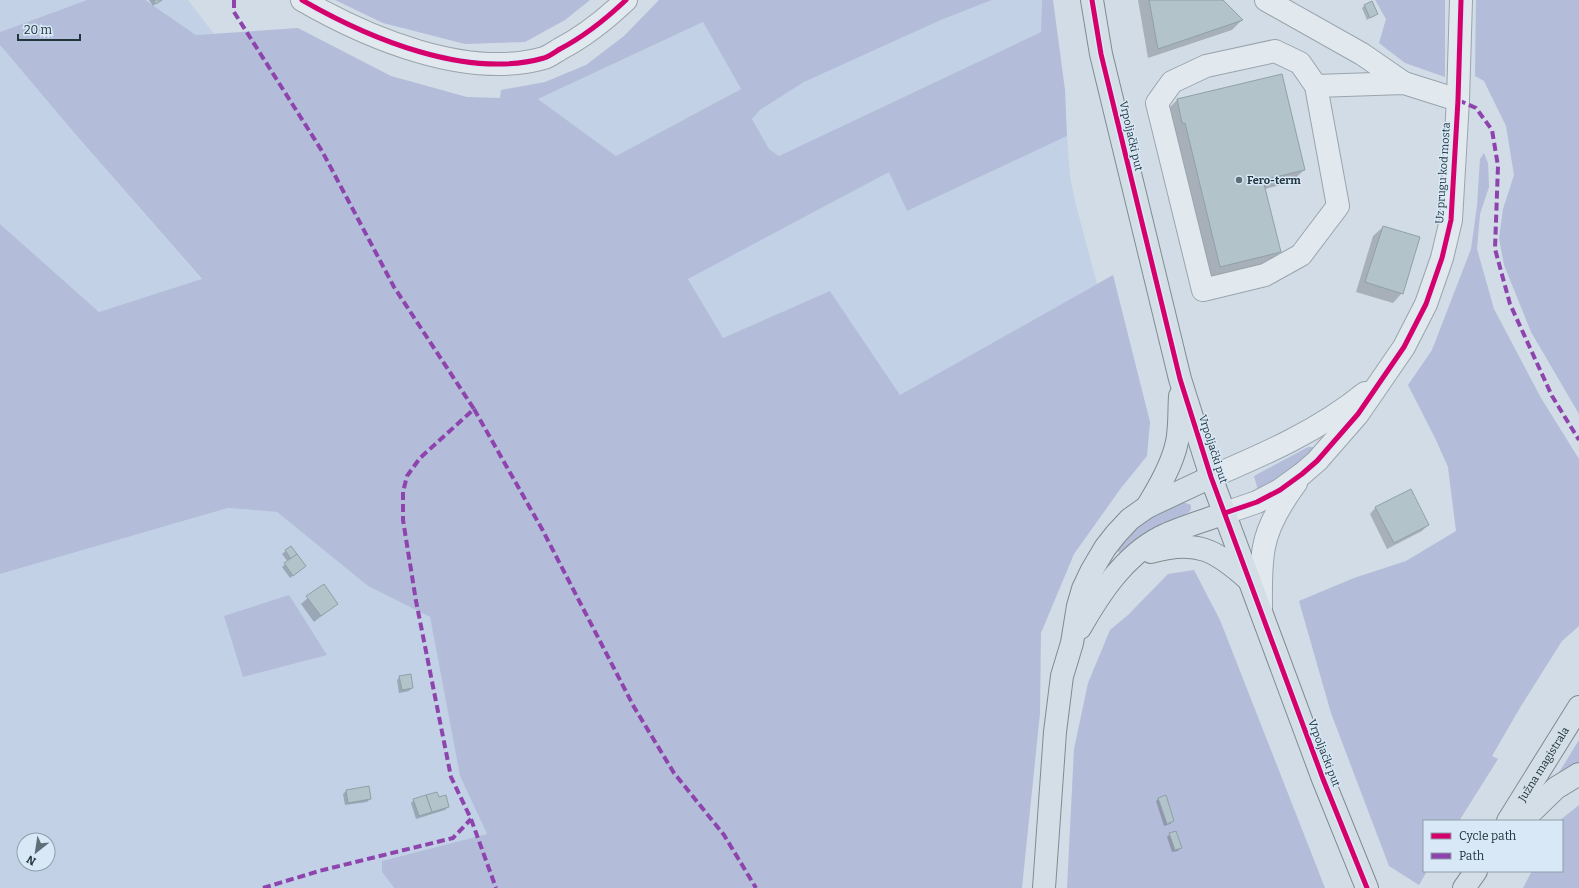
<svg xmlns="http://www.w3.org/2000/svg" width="1579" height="888" font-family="Bitter,serif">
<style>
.farmland{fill:#c2d1e5;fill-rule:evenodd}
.green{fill:#b3bcd9;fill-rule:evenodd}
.shadow{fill:#0003}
.building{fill:#b2c3ca;stroke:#90a0a7}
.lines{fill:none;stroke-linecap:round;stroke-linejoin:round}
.minor-casing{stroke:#99a4ac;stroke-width:24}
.major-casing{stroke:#808b91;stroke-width:24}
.minor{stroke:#e2e9ee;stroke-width:22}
.major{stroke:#d4dee6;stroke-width:22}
.quiet{stroke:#8e44ad;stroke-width:4;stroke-dasharray:8 4;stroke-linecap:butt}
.cycleway-casing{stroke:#d8e8f6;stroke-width:8}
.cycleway{stroke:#d6006c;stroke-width:5}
.poi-dot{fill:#5e6f78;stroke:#d8e8f6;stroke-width:1.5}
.labels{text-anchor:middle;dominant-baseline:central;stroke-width:3;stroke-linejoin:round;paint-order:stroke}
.street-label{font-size:11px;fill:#20353c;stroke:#d8e8f6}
.poi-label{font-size:11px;font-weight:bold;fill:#20353c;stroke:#d8e8f6;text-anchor:start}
</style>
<rect width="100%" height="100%" fill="#d1dce6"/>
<g class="farmland">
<path d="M0 0H87L0 32Z"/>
<path d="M145 0H188L214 34 196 35Z"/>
<path d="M992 0H1042L1041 32 779 156 769 149 752 119 760 110 804 82 941 20Z"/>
<path d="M703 22 741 89 616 156 538 99Z"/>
<path d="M0 45 77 136 202 280 99 312 0 224Z"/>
<path d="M1067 136 1070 177 1076 205 1097 284 900 395 830 291 723 338 688 279 889 171 907 211Z"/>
<path d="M228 508 277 512 368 586 430 617 460 776 487 834 382 861V872L394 888H0V574ZM24 840H48V864H24Z"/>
</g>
<g class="green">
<path d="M87 0H145L196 35 298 28 391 76 467 97 500 98 501 90 545 82 586 65 624 36 659 0H992L941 20 804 82 760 110 752 119 769 149 779 156 1041 32 1042 0H1053L1065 90 1067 136 907 211 889 172 688 279 723 338 830 291 900 395 1113 275 1150 422 1147 456 1121 488 1074 554 1041 633 1040 713 1022 888H394L382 872V861L487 834 460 776 430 617 368 586 277 512 228 508 0 574V224L99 312 202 279 77 136 0 45V32ZM703 22 741 89 616 156 538 99Z"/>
<path d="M335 0H590L565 20 525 42 465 44 383 23Z"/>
<path d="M1375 0H1445V77L1405 63 1379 43 1386 19Z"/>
<path d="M1476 0H1579V414L1531 332 1504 265 1499 238 1503 209 1514 175 1506 126 1484 81 1475 76Z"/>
<path d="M1484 153 1488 163 1489 187 1480 214 1477 249 1494 309 1541 398 1579 459V626L1562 641 1521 706 1492 756 1498 759 1459 821H1424V871H1427L1419 885 1389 866 1331 713 1299 601 1354 578 1406 561 1456 531 1448 467 1435 438 1408 385 1432 350 1471 249 1477 206 1480 159Z"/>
<path d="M1308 447H1314L1318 450 1290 477 1258 490 1254 476Z"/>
<path d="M1183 502 1191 505V509L1189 512 1147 535 1120 553 1117 550 1142 519Z"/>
<path d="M1194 570 1220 620 1325 888H1067L1074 749 1088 683 1110 630 1128 615 1168 574Z"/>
<path d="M289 595 327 655 243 677 224 616Z"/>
<path d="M1579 740V762L1570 767 1555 779Z"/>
<path d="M1579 805V888H1523L1532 871H1562V821H1559Z"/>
</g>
<g class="shadow">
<path d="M149 0H160L153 6Z"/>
<path d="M1138 0H1221L1242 20 1232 30 1148 58Z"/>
<path d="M1365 5 1376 14 1367 20 1362 8Z"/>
<path d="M1281 75 1304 170 1291 182 1265 189 1280 252 1267 265 1207 279 1164 113 1177 100Z"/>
<path d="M1383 227 1402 293 1393 303 1356 292 1373 236Z"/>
<path d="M1376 507 1428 525 1422 531 1387 549 1370 514Z"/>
<path d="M291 547 305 566 290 578 282 567 288 562 282 554Z"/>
<path d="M323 585 337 604 314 622 301 604Z"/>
<path d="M400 677 412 688 409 691 399 693 397 680Z"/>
<path d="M346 791 370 799 367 802 345 805 343 794Z"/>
<path d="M438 798 448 807 445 810 416 819 411 803 414 800Z"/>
<path d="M1159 798 1173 821 1170 824 1164 826 1156 801Z"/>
<path d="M1170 834 1180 848 1178 851 1172 852 1167 837Z"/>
</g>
<g class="building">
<path d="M153 0H162L156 4Z"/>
<path d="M1149 0H1223L1243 20 1158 49Z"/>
<path d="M1372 1 1378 14 1370 18 1364 5Z"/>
<path d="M1282 74 1305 170 1263 180 1281 252 1220 267 1185 123H1182L1177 99Z"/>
<path d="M1383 226 1420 237 1403 294 1365 282Z"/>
<path d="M1411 489 1429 525 1394 543 1375 507Z"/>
<path d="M291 546 297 554 291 559 285 550Z"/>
<path d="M297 554 306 566 293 576 284 563Z"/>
<path d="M324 584 338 604 321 616 306 596Z"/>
<path d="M411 674 413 688 402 690 399 676Z"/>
<path d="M369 786 371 799 348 803 346 790Z"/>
<path d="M437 792 439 797 446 795 449 807 432 812 426 795Z"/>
<path d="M426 795 432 812 419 816 413 799Z"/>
<path d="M1166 795 1174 821 1167 824 1158 798Z"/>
<path d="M1176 831 1182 848 1175 850 1169 833Z"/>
</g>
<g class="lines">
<defs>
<g id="minor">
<path d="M302 0C368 38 467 80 544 58 550 56 555 52 560 49 585 36 606 19 626 0"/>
<path d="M1266 0 1362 54 1404 83"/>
<path d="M1275 51 1300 63 1316 86 1338 206 1301 255 1265 275 1203 290 1157 103 1172 82 1206 66Z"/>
<path d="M1316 86 1404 83 1458 100"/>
<path d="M1211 477C1265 454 1320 430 1365 393"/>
<path d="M1225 513 1257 502 1280 490 1302 474 1317 461 1358 414 1404 347 1426 304 1442 258 1451 220 1458 100 1461 0"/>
<path d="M1261 609C1261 589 1260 568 1264 547 1268 524 1282 502 1296 483"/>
</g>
<g id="major">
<path d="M1092 0 1101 54 1180 379 1199 439 1211 477 1323 779 1367 888"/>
<path d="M1147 507C1159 487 1172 465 1177 442 1180 428 1179 411 1180 396"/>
<path d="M1151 552C1197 539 1216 550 1250 581"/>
<path d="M1080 628C1100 593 1124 556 1161 537 1181 527 1204 521 1225 513"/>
<path id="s1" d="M1508 821 1579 707"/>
<path d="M1522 821 1556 788 1579 774"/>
<path d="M1044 888 1055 732 1062 676 1072 643 1078 606 1083 589 1092 570 1105 548 1116 534 1130 519 1147 507 1211 477"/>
<path d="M1464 888 1476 871"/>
</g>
</defs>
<use href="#minor" class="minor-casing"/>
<use href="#major" class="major-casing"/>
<use href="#minor" class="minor"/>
<use href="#major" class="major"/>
<g class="quiet">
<path d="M234 0V12L322 151 394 287 474 409 420 458 407 476 403 492V520L416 601 451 777 471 819 496 888"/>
<path d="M1458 100 1476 108 1492 130 1498 166 1495 249 1510 304 1552 396 1579 440"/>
<path d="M474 409 542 529 634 707 674 773 724 835 756 888"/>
<path d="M263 888 319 871 453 838 471 819"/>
</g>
<defs>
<g id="cycleway">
<path d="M302 0C368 38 467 80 544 58 550 56 555 52 560 49 585 36 606 19 626 0"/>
<path d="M1092 0 1101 54 1180 379 1199 439 1211 477 1323 779 1367 888"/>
<path d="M1225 513 1257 502 1280 490 1302 474 1317 461 1358 414 1404 347 1426 304 1442 258 1451 220 1458 100 1461 0"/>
</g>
</defs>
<use href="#cycleway" class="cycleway-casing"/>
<use href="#cycleway" class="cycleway"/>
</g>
<circle class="poi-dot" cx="1239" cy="180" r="4"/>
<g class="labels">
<g class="street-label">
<text transform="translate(1131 136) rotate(77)">Vrpoljački put</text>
<text transform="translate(1443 173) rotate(-86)">Uz prugu kod mosta</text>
<text transform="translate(1213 449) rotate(72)">Vrpoljački put</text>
<text transform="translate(1324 753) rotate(69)">Vrpoljački put</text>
<text stroke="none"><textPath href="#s1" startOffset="67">Južna magistrala</textPath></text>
</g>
<g class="poi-label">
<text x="1247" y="180">Fero-term</text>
</g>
</g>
<rect x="1423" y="820" width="140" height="52" fill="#d8e8f6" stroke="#8ea0ac"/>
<rect x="1431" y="833" width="20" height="6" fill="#d6006c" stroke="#8ea0ac"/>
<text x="1459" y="840" font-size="12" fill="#20353c">Cycle path</text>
<rect x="1431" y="853" width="20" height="6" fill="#8e44ad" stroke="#8ea0ac"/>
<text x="1459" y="860" font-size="12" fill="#20353c">Path</text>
<g transform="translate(36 852) rotate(210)"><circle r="19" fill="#d8e8f6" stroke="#8ea0ac"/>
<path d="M0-3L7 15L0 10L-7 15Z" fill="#5e6f78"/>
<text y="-6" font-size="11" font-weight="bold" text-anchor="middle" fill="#20353c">N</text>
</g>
<path d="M18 34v6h62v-6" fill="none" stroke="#20353c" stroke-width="2"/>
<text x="24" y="34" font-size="12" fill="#20353c" stroke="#d8e8f6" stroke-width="3" paint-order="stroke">20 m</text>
</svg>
